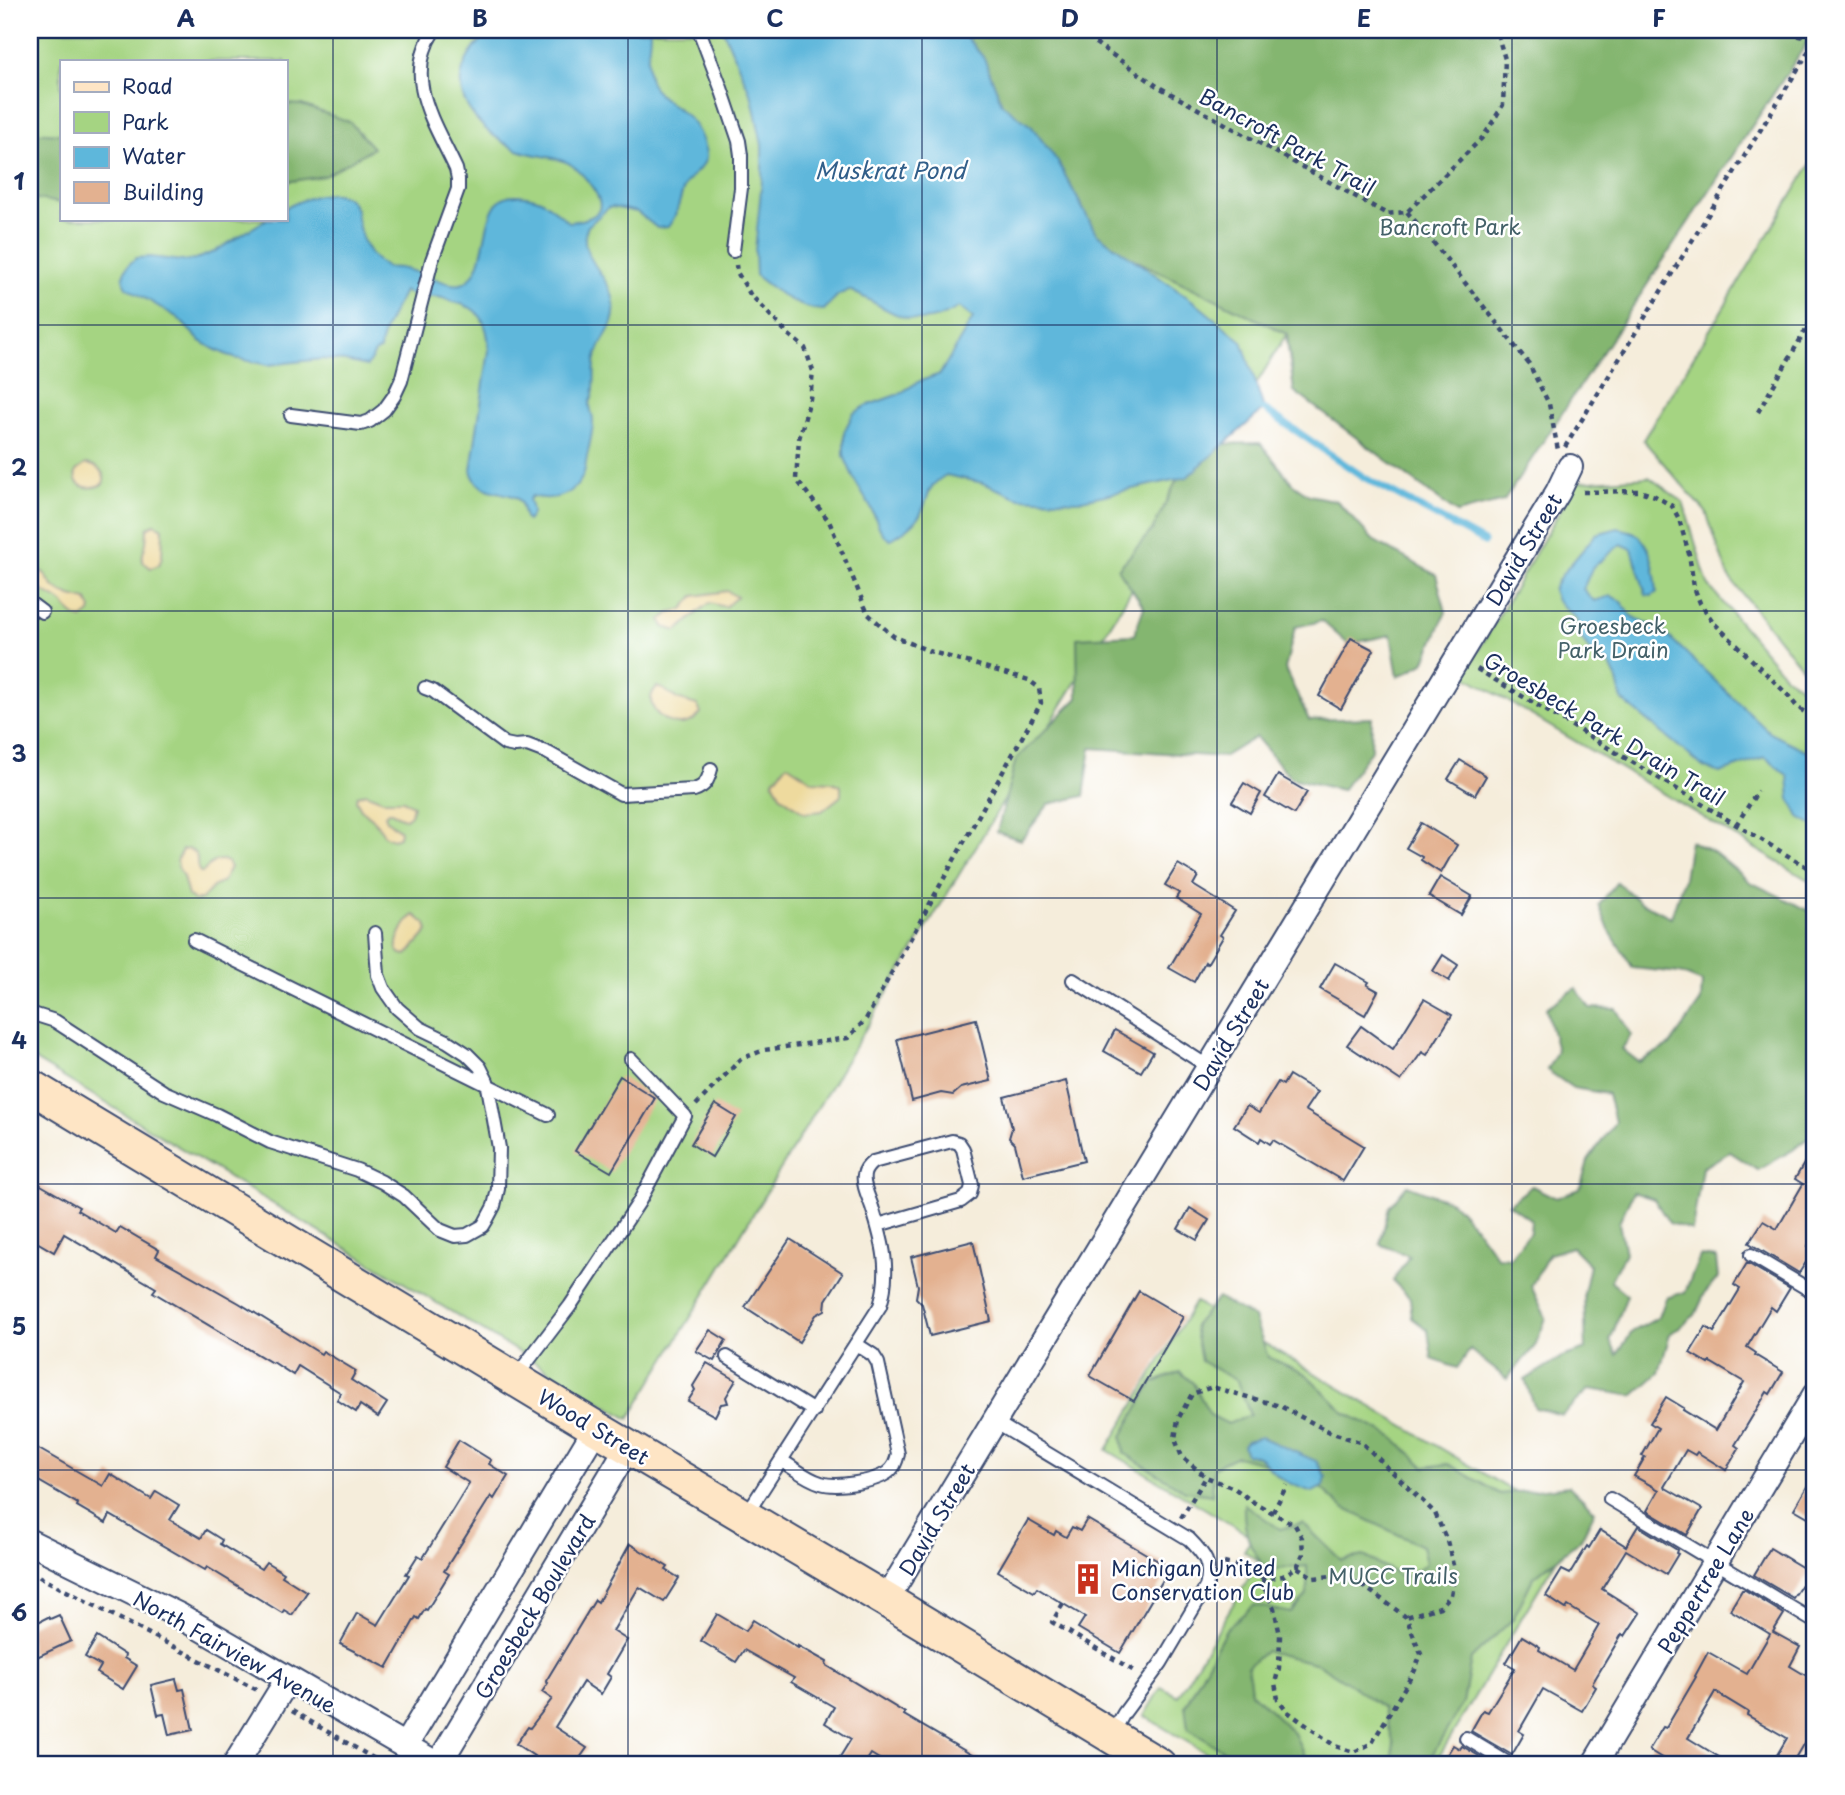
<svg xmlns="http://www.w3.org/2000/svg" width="1845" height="1795" font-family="'Playpen Sans',sans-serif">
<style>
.green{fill:#a5d482;stroke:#608270;stroke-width:2;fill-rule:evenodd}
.forest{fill:#84b670;stroke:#507267;stroke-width:2}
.sand{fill:#eeda9e;stroke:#84847e;stroke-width:2}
.water{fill:#5eb7db;stroke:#3c739c;stroke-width:2}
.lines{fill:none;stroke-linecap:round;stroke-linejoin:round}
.stream{stroke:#5eb7db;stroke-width:7}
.building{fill:#e3b190}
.lane-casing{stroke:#3c4c71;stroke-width:16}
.street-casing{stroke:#3c4c71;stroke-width:28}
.secondary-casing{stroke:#3c4c71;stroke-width:37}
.path{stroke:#3c4c71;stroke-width:4.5;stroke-dasharray:5 5;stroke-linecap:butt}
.lane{stroke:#fff;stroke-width:12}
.street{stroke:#fff;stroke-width:24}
.secondary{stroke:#fee5c5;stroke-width:33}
.grid{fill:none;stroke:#1b2f5e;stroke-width:2;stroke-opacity:0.55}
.labels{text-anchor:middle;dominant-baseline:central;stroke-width:5;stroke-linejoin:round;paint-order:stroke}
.street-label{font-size:21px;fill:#1b2f5e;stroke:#fff}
.park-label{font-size:21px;fill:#446169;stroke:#fff}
.poi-label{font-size:21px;fill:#1b2f5e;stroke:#fff;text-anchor:start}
.water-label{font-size:23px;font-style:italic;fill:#325f8a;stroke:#fff}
.neatline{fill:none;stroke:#1b2f5e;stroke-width:2.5}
.grid-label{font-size:23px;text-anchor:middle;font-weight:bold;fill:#1b2f5e}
</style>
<rect width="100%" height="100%" fill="#fff"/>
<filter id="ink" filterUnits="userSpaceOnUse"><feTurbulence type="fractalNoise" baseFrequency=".0143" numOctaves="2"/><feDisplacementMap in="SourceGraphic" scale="14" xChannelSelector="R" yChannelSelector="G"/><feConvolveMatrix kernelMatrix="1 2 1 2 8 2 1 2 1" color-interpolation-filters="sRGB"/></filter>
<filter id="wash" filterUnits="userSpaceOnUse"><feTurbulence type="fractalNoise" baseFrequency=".00686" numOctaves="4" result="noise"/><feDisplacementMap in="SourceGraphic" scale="28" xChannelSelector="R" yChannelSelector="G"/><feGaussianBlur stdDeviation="1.57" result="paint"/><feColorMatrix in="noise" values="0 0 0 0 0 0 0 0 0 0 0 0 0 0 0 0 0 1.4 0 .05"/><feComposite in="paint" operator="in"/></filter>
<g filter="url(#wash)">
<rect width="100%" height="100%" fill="#f5eddb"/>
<g class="green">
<path d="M30 30H1815V31L1457 513 1294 391 1286 335 629 1419 30 1057ZM61 61H285V219H61Z"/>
<path d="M1815 157V677L1803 669 1728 576 1706 512 1643 440Z"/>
<path d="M1649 477 1683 502 1708 585 1786 677 1815 695V884L1464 675 1577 482Z"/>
<path d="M1195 1302 1575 1528 1434 1765H1226L1144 1716 1161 1687 1178 1696 1259 1561 1244 1551 1252 1537 1107 1450Z"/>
</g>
<g class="forest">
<path d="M960 30H1815V31L1504 501 1457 513 1294 391 1287 334 1039 213 1032 128 1002 104 984 59Z"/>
<path d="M285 104 302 105 350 122 373 148 324 176 285 182Z"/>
<path d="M30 132 61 134V203L30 198Z"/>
<path d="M1260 443 1293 484 1309 495 1337 501 1373 540 1436 575 1446 612 1424 663 1398 677 1391 635 1348 644 1322 621 1295 627 1285 669 1309 720 1372 718 1371 750 1342 790 1291 778 1256 737 1223 757 1091 748 1084 796 1049 804 1021 840 997 832 1016 759 1078 698 1077 638 1134 635 1144 607 1118 569 1153 529 1182 469 1224 444Z"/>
<path d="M1690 841 1715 853 1750 882 1812 912 1815 916V1132L1793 1150 1758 1170 1730 1152 1702 1168 1692 1230 1669 1223 1654 1199 1633 1192 1619 1223 1625 1253 1610 1281 1627 1295 1610 1341 1617 1355 1632 1332 1659 1317 1666 1298 1685 1292 1700 1256 1716 1258 1718 1278 1705 1293 1695 1315 1670 1334 1659 1373 1633 1396 1590 1389 1562 1415 1535 1408 1525 1380 1562 1357 1586 1349 1584 1293 1590 1265 1572 1247 1549 1254 1531 1286 1546 1318 1535 1346 1507 1379 1470 1350 1457 1368 1432 1359 1428 1330 1412 1318 1410 1298 1393 1281 1409 1256 1380 1244 1389 1207 1407 1185 1452 1202 1476 1228 1497 1257 1510 1258 1530 1232 1531 1220 1509 1204 1532 1186 1556 1198 1580 1189 1588 1161 1615 1122 1608 1094 1573 1088 1547 1070 1557 1051 1546 1008 1576 988 1590 1008 1616 1009 1631 1035 1622 1049 1639 1062 1670 1045 1701 1001 1702 982 1680 973 1633 968 1609 930 1599 905 1617 882 1640 902 1671 917 1684 878Z"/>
<path d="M1218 1298 1254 1318 1268 1357 1306 1374 1345 1413 1393 1437 1425 1467 1448 1464 1500 1494 1569 1486 1595 1511 1581 1539 1533 1578 1513 1619 1471 1659 1463 1703 1426 1765H1390L1394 1744 1383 1708 1351 1685 1318 1664 1266 1651 1248 1666 1251 1692 1294 1733 1309 1765H1247L1188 1729 1185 1706 1226 1629 1254 1605 1291 1613 1307 1595V1566L1266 1570C1250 1547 1243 1533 1244 1504L1280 1529 1303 1523 1341 1560 1364 1556 1403 1577 1426 1564 1422 1546 1343 1508 1305 1474 1237 1456 1214 1467 1212 1495 1185 1491 1124 1453 1122 1436 1152 1383 1180 1372 1193 1383 1210 1415 1228 1424 1250 1415 1237 1381 1201 1361 1194 1326Z"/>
</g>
<g class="sand">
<path d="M86 464C96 465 108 473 103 484 91 490 72 489 76 471Z"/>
<path d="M154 524 163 528 162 557 159 565 151 568 143 562C141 553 145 550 146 542 147 536 146 532 148 527Z"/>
<path d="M36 571 43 572 53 586 62 592 71 596 87 600 91 609 90 613 82 619C69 616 69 607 60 601 50 594 36 590 31 580V577Z"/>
<path d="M727 591 737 597 725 607 710 603C697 611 689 622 677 631L664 627 661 620 670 613 683 609 694 596Z"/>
<path d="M657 687 663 689 677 699 697 705 701 713C679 742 635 707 657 687Z"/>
<path d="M787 764 813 781 832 782 841 786V796L822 811 805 813 780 795 773 781Z"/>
<path d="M365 793 383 800H403L413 805 411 815 406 819 391 812H388L385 815 387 820 400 831 399 837 393 839 385 836 373 819 361 809 356 800 357 796Z"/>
<path d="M189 849C203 856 193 863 200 872H203C210 865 215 857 226 861L230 867 223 881 213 887 202 899 195 901 188 896 183 877 178 867 177 859 182 850Z"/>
<path d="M415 915 426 924 428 931 407 955 401 954 397 950C395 940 406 919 415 915Z"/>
</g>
<g class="water">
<path d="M491 30H650C650 48 644 65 651 83 658 98 670 102 682 112 692 119 699 131 703 142 704 147 707 152 706 158 704 169 688 176 684 188 678 203 679 213 668 227L657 228 637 212 612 207 608 208 588 226C574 254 611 276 614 303 617 328 601 336 596 358 593 370 596 383 593 395 592 400 590 400 590 405 590 410 593 415 593 421 593 431 590 442 588 452 586 459 586 466 584 473 576 496 553 502 532 496L529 500C532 510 535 513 527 521 522 515 524 506 519 500 510 489 477 498 471 470L489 350C488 323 481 307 453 302 447 300 442 297 437 297 425 296 414 298 404 291 395 310 382 328 380 350L375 353 367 366 345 361 322 359 268 365 234 358 214 349 199 340 178 318 126 287C119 275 127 265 136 258L151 257 182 261 196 259 214 252 267 219H285V208C303 199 342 181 355 207 357 212 356 213 357 218 359 230 363 244 371 254 375 260 382 264 387 268 413 264 449 291 464 283 495 267 474 192 518 195 526 196 538 197 544 202 553 207 559 215 569 222 595 219 610 212 592 187 586 178 579 170 570 164 553 155 535 157 518 150 489 137 451 104 463 69 468 53 480 41 491 30Z"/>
<path d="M723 30H960L984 58 1002 104 1032 127 1058 162 1096 233 1193 301 1242 341 1264 409 1187 477 1077 501 1019 498 983 483 946 475C924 488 931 496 920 515 913 527 901 533 890 540L884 535 880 529 871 508 855 481 844 456V432L853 414 866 406 899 394 918 382 940 374 973 318 959 307C913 337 890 308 849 290L838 295 824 310C800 311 774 290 756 276L755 251 762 179V145L752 97Z"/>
<path d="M1618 528C1623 529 1631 531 1635 533 1653 544 1655 574 1657 592L1652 596 1646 595 1632 549 1621 544 1592 568 1583 589 1594 601 1611 596 1621 601 1631 616 1662 630 1770 733 1815 755V826L1799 817 1790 799 1788 776 1765 757 1720 773 1705 768 1622 700 1616 678 1610 665 1589 650 1577 631V619L1557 601 1553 590 1560 577 1596 534Z"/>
<path d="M1261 1437 1316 1461 1326 1477 1324 1486 1313 1492C1301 1488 1287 1484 1277 1476 1262 1464 1271 1458 1246 1454L1243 1445 1247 1441Z"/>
</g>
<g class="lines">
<path class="stream" d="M1264 409 1365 478 1484 542"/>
</g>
<g id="blocks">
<g class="building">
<path d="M1351 638 1374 650 1341 709 1319 696Z"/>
<path d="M1460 760 1486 776 1475 795 1448 779Z"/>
<path d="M1278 775 1307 792 1294 814 1265 797Z"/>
<path d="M1244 783 1261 793 1250 813 1232 802Z"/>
<path d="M1421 823 1457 845 1441 873 1421 860 1422 857 1406 848Z"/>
<path d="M1178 864 1198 876 1193 885 1235 911 1220 935 1223 937 1207 964 1205 962 1194 982 1169 968 1201 914 1176 898 1179 893 1165 885Z"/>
<path d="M1440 877 1472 896 1461 915 1429 896Z"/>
<path d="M1443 955 1458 965 1449 981 1433 971Z"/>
<path d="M1335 963 1369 982 1367 985 1378 991 1365 1015 1320 989Z"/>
<path d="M1424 999 1452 1015 1427 1055 1422 1052 1401 1081 1347 1045 1361 1026 1393 1049Z"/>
<path d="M976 1019 991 1081 961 1088 953 1095 941 1093 912 1101 897 1039Z"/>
<path d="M1115 1030 1153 1052 1141 1072 1104 1051Z"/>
<path d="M1289 1075 1317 1092 1305 1110 1364 1146 1343 1181 1273 1140 1270 1144 1261 1138 1259 1142 1234 1126 1247 1106 1259 1113 1278 1082 1283 1085Z"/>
<path d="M620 1076 655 1098 611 1172 575 1151Z"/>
<path d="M1066 1081 1084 1161 1023 1176 1015 1144 1009 1138 1012 1128 1004 1097Z"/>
<path d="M715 1104 736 1117 712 1157 691 1144Z"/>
<path d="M1815 1145V1233L1808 1246 1814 1250 1799 1273 1749 1243 1763 1221 1777 1229 1803 1184 1795 1179Z"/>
<path d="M39 1184 79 1207 77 1210 116 1233 120 1227 159 1250 156 1256 239 1303 321 1354 323 1351 356 1371 351 1380 387 1403 378 1417 360 1405 356 1412 337 1400 341 1393 298 1366 293 1375 273 1362 272 1363 153 1292 156 1288 64 1234 54 1252 30 1238V1200Z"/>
<path d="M1190 1208 1209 1220 1197 1240 1178 1229Z"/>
<path d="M790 1239 843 1273 826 1300 825 1310 816 1315 799 1342 745 1307Z"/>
<path d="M973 1241 991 1321 930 1336 922 1304 916 1298 918 1286 911 1257Z"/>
<path d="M1747 1263 1790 1288 1776 1311 1771 1307 1747 1347 1756 1353 1755 1355 1783 1372 1770 1394 1767 1392 1735 1445 1739 1448 1726 1470 1697 1452 1695 1455 1686 1450 1664 1487 1702 1509 1687 1535 1647 1511 1659 1490 1634 1476 1645 1457 1642 1456 1658 1428 1650 1423 1666 1397 1684 1408 1683 1410 1716 1430 1744 1382 1710 1362 1709 1364 1690 1353 1706 1327 1714 1332 1740 1289 1734 1285Z"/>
<path d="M1139 1291 1183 1317 1134 1401 1090 1376Z"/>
<path d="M710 1330 726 1340 714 1361 696 1351Z"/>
<path d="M707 1363 736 1380 726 1397 728 1403 721 1404 715 1416 688 1401 695 1390 693 1386Z"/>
<path d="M459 1440 491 1460 489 1464 508 1476 494 1499 491 1496 444 1571 449 1574 427 1610 425 1609 419 1619 416 1617 387 1668 340 1644 357 1613 378 1625 409 1575 406 1574 418 1555 423 1558 469 1483 443 1467Z"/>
<path d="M30 1444 103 1486 110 1474 151 1499 156 1491 179 1505 170 1520 201 1538 206 1530 222 1540 220 1544 261 1569 266 1562 284 1573 282 1576 307 1592 292 1615 284 1610 282 1613 207 1567 205 1570 110 1515 106 1523 77 1506 78 1504 30 1476Z"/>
<path d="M1815 1473V1521L1794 1509Z"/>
<path d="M1087 1519 1170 1568 1120 1653 1078 1628 1085 1617 1037 1588 1034 1592 998 1571 1028 1520 1054 1535 1056 1531 1066 1537 1072 1527 1080 1531Z"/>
<path d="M1638 1526 1677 1550 1676 1553 1678 1554 1666 1574 1626 1550 1602 1589 1640 1613 1625 1636 1622 1634 1592 1684 1596 1687 1582 1711 1543 1689 1519 1731 1524 1734 1512 1755 1471 1731 1483 1710 1488 1712 1515 1668 1506 1663 1522 1636 1540 1647 1539 1650 1573 1670 1599 1625 1568 1606 1566 1609 1546 1596 1562 1570 1570 1574 1587 1546 1589 1548 1600 1530 1626 1546Z"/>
<path d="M630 1544 668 1567 666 1570 679 1578 664 1602 639 1587 613 1631 627 1640 607 1674 611 1677 601 1694 583 1682 555 1727 587 1748 575 1765H527L534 1756 516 1744 528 1727 530 1728 552 1699 542 1692 548 1683 546 1681 595 1600 598 1602Z"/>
<path d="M1770 1548 1810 1572 1793 1598 1754 1575Z"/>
<path d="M1742 1590H1745L1784 1614 1773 1632 1800 1647 1790 1666 1815 1681V1724L1791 1765H1771L1787 1738 1747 1715 1748 1712 1715 1692 1688 1738 1732 1765H1673L1649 1750 1663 1727 1666 1728 1696 1677 1695 1676 1708 1652 1747 1674 1770 1634 1730 1610Z"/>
<path d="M717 1614 746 1631 753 1620 798 1648V1646L827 1662 826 1665 905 1713 904 1715 989 1765H889L871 1754 864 1765H835L851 1739 825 1723 834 1707 791 1682 794 1678 744 1650 736 1662 701 1641Z"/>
<path d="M59 1615 71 1641 37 1657 34 1651 30 1653V1626L48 1617 50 1619Z"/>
<path d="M97 1637 125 1655 124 1658 137 1666 123 1689 97 1673 101 1666 85 1657Z"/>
<path d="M176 1679 179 1690 184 1689 193 1730 169 1735 164 1714 158 1715 151 1685Z"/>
<path d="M1453 1745 1460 1749 1462 1746 1494 1765H1441Z"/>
</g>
</g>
</g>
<g filter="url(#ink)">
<use href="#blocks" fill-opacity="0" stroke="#3c4c71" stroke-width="2"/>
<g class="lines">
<defs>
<g id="lane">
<path d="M699 30 721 88 739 141 741 155V188L733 251"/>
<path d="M291 415 361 424 370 421 384 410 394 396 401 381 432 260 458 189V179L456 169C435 123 402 79 434 30"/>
<path d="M30 603 42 612"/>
<path d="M425 688 433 691 505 744 515 746 527 745 548 753 621 794 694 790C706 786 708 780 711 769"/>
<path d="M194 940 548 1115"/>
<path d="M1073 980 1209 1067"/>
<path d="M30 1013 55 1021 164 1092 217 1115 270 1142 357 1170 382 1182 404 1196 440 1230 455 1236 467 1235 483 1226 486 1221 494 1206 498 1189 499 1148 487 1081 480 1067 467 1054 447 1041 420 1028 397 1008 383 988 378 975 375 933"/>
<path d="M1751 1255 1815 1293"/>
<path d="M727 1357 814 1411"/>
<path d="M515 1378 570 1306 639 1202 685 1116 631 1059"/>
<path d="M995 1422 1189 1539C1205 1555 1212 1564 1206 1587L1161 1663 1124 1713 1111 1736"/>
<path d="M782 1461C794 1468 807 1479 821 1483 836 1488 874 1482 887 1473 894 1468 896 1462 898 1454L878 1363 873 1355 856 1344"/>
<path d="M1610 1499 1815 1622"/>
<path d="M746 1515 880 1306C891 1270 883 1242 872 1207 869 1198 862 1184 864 1175 865 1169 869 1165 873 1162L952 1141 959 1143 963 1149 972 1185 970 1194 961 1201 878 1225"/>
<path d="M1466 1738 1511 1765"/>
<path d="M1806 1765 1815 1750"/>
</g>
<g id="street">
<path d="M30 1542 178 1615 438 1765"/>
<path d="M886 1600 1558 492 1570 467"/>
<path d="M405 1746 596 1428"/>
<path d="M235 1765 288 1679"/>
<path d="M438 1765 628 1447"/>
<path d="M1594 1765 1815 1395"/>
</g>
<path id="secondary" d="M30 1086 596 1428 886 1600 1159 1765"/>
</defs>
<use href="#lane" class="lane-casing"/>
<use href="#street" class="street-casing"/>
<use href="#secondary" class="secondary-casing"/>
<g class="path">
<path d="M1080 30 1094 42 1157 86 1387 214 1407 212 1484 136 1503 105 1505 59 1496 30"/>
<path d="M1779 30 1814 40"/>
<path d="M1039 32 1041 30"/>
<path d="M1407 212 1425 232 1529 364 1549 404 1558 450"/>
<path d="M1758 412 1815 314"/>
<path d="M1565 447 1806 56 1815 37"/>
<path d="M1583 492 1639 491 1655 496 1672 506 1679 519 1689 554 1694 587 1700 603 1714 623 1787 694 1798 708 1815 718"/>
<path d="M1477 669 1815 872"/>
<path d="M1736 825 1758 791"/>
<path d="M696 1105 741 1059 764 1050 848 1038 866 1019 1041 703 1039 688 1029 680 929 651 893 636 868 614 829 521 796 479 799 439 810 399 813 371 805 348 789 335 750 294 737 272 736 265"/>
<path d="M1273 1512 1287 1485"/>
<path d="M1181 1518 1206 1477"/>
<path d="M1224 1563 1247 1569 1263 1579 1283 1576 1297 1567 1314 1578 1340 1575 1369 1590 1406 1617 1421 1654 1415 1670 1372 1743 1354 1752 1335 1746 1288 1712 1278 1699 1275 1683 1279 1668 1280 1635 1274 1608 1264 1587 1263 1579"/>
<path d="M1297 1567 1303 1554 1302 1538 1295 1525 1253 1502 1234 1488 1206 1477 1182 1457 1175 1439 1178 1419 1192 1394 1212 1387 1280 1406 1330 1432 1362 1443 1435 1513 1447 1541 1455 1573 1451 1595 1440 1607 1406 1617"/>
<path d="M30 1572 257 1690"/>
<path d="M1063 1604 1052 1622 1136 1672"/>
<path d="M292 1711 385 1765"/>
</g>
<use href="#lane" class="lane"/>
<use href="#street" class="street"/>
<use href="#secondary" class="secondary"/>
</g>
</g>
<path class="grid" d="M333 30V1765M628 30V1765M922 30V1765M1217 30V1765M1512 30V1765M30 325H1815M30 611H1815M30 898H1815M30 1184H1815M30 1470H1815"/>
<defs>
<symbol id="building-bare" viewBox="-9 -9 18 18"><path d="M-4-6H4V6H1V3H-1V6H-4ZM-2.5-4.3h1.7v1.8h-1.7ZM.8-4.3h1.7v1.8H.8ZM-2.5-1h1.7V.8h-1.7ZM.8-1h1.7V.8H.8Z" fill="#c8321e" stroke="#fff" stroke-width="2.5" paint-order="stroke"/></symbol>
</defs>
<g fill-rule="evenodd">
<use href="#building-bare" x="1066" y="1557" width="44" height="44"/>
</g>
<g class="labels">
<g class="street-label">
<text transform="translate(1288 141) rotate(29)">Bancroft Park Trail</text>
<text transform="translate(1523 549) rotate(-59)">David Street</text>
<text transform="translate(1605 728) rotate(31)">Groesbeck Park Drain Trail</text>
<text transform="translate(1230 1034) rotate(-59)">David Street</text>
<text transform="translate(594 1426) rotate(31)">Wood Street</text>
<text transform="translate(936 1519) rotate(-59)">David Street</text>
<text transform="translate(1705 1580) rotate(-59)">Peppertree Lane</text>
<text transform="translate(534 1606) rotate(-59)">Groesbeck Boulevard</text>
<text transform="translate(235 1651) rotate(29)">North Fairview Avenue</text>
</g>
<g class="park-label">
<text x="1450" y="226">Bancroft Park</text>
<text x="1613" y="625">Groesbeck<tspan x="1613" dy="24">Park Drain</tspan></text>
<text x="1393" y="1575">MUCC Trails</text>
</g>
<g class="poi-label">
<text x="1111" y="1567">Michigan United<tspan x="1111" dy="24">Conservation Club</tspan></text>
</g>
<g class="water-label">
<text x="890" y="169">Muskrat Pond</text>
</g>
</g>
<rect width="1845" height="1795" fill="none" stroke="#fff" stroke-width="77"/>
<rect x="60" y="60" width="228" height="161" fill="#ffffff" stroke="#a4acbf" stroke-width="2"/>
<rect x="74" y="82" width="35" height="10" fill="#fee5c5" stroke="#a4acbf" stroke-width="2"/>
<text x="122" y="94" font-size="21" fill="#1b2f5e">Road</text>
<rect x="74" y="112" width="35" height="21" fill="#a5d482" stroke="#a4acbf" stroke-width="2"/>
<text x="122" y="130" font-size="21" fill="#1b2f5e">Park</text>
<rect x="74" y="147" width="35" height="21" fill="#5eb7db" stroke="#a4acbf" stroke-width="2"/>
<text x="122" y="164" font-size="21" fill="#1b2f5e">Water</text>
<rect x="74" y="182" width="35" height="21" fill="#e3b190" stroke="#a4acbf" stroke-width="2"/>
<text x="122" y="200" font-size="21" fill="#1b2f5e">Building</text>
<rect x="38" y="38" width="1768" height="1718" class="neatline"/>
<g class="grid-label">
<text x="186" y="27">A</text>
<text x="480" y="27">B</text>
<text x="775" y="27">C</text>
<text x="1070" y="27">D</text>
<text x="1364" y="27">E</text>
<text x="1659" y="27">F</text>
<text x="19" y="190">1</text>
<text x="19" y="476">2</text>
<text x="19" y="762">3</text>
<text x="19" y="1049">4</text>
<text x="19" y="1335">5</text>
<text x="19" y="1621">6</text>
</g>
</svg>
